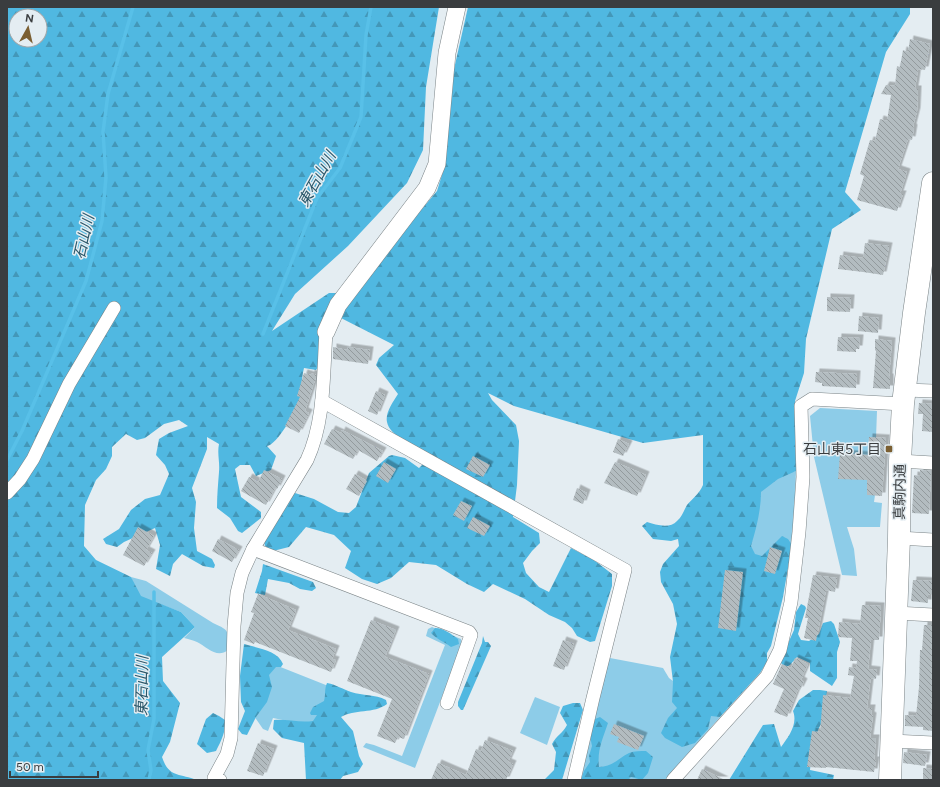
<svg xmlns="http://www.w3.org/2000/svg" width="940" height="787" font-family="Figtree,'Noto Sans JP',sans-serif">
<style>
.grass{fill:#8dcce8}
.forest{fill:url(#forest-firs);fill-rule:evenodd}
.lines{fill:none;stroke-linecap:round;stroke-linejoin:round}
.stream{stroke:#58c0e8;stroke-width:3.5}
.building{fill:url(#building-back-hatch);filter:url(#shadow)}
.minor-casing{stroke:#7b8487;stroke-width:14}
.tertiary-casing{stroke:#7b8487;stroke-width:18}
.trunk-casing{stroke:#7b8487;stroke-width:23}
.minor{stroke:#fff;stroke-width:13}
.tertiary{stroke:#fff;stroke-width:17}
.trunk{stroke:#fff;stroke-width:22}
.poi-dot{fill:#7b5f32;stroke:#e4edf2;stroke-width:1.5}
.labels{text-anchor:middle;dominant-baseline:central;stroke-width:3;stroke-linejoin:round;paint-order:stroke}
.poi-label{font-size:14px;fill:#3a3d3f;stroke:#e4edf2;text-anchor:end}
.street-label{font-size:14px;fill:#3a3d3f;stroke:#e4edf2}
.water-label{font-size:15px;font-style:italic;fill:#2b5769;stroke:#e4edf2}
</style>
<defs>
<pattern id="forest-firs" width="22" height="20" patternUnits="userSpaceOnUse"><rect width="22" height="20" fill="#50b8e1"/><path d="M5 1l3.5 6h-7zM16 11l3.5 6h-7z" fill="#4397b8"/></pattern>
<pattern id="building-back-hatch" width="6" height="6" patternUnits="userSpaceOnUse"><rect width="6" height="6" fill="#b3bcc0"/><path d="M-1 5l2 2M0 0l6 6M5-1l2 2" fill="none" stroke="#939a9d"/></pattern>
<filter id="shadow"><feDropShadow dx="3.5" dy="-3.5" stdDeviation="0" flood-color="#0004"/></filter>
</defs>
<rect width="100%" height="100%" fill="#e4edf2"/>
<g class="grass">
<path d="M820 408 877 411 876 438H869L868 455 840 453 867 480V495H875L874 502 882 503 880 527H847L854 549 857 576 842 575 814 457 810 416Z"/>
<path d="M796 471 794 521 792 545 765 558 749 554 757 499 763 488 778 476Z"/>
<path d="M131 577 146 581 213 623C231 631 228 631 228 650 217 659 207 647 197 642 193 640 188 639 184 638L195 627 181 612 138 596Z"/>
<path d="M432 627 461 639 462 644 415 768 363 747 366 743 374 745 402 756 445 645 426 636 428 629Z"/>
<path d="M253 656 346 693 336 715 307 725 273 718 268 731 263 729 252 713Z"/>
<path d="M610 658 663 668 669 678 720 717 665 780H579L608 662Z"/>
<path d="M535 697 560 707 547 745 520 733Z"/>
</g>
<g class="forest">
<path d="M7 7H439L426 87 423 150 407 183 348 246 295 294 272 331 329 293H338L321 363 316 370 304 368C301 379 302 391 299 402 296 411 277 445 267 446L276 456 271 470 256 476 250 465H240L235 469 241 497 261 512V518L242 533 238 531 230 518 217 508C217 495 218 485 219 472 220 462 217 454 219 444L207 437V449L192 488 196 502 194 528 197 551 212 559 215 565 214 568 203 566 182 554 173 564 170 576 156 569 160 545 155 528 124 542 117 547 106 544 103 539 119 529 131 510 145 499 160 495 169 474 165 465 156 455 159 439 169 433 188 426 179 420 164 424 145 438 137 440 126 434 112 447V456L106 469 96 480 85 505 84 546 96 560 131 577 141 596 181 612 195 627 162 657 163 681 180 703 170 742 162 757C169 778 179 773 197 780H7ZM16 16H40V40H16Z"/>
<path d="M468 7H910V14L886 52 845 192 861 210 832 229 806 339 804 373 795 401 796 471 778 479 761 492C761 511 756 529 751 546L755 554 762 556 782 536 788 539 792 545 783 597 771 646 767 653V662L760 673 720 717 711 716 708 729 695 743 682 747 665 738 661 733 668 718 677 708 672 702 673 682 670 657 677 624 673 604 661 582 660 572 663 564 679 546 678 539 671 541 653 539 642 526 647 522C656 525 670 529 677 521 682 517 684 510 687 505 693 498 699 494 703 485V435L643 443 514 406 488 393 492 400 516 425 519 441 517 485 513 517 539 533 540 543 532 551 523 563 526 573 539 587 549 592 571 548 594 560 612 574V586L595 641 590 642 577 636 572 628 565 622 549 615 525 599 493 584 484 592 467 584 436 565 409 562 391 578 377 584 362 579 345 568 351 551 334 535 306 527 289 547 273 551 265 546 264 541 287 499 295 493 314 499 338 512 349 513 356 507 369 473 389 456 392 455 405 458 419 468 431 456C419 449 389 436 387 422 385 413 393 402 398 394L376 365 379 358 394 345 337 316 343 303 437 191 445 165 452 78Z"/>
<path d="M263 564 313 582 316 588 312 591 300 589 289 583 268 579 265 595 255 593 262 571Z"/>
<path d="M801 604 805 606 806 608 798 634 801 640 809 641 819 634 823 623 831 621 834 624 840 642 837 652V678L832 686 810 671V663L797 657 790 665 784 668 780 661 794 630 796 612Z"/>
<path d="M435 628C444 628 451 634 458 639L459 644 451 647C445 642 436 639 431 633Z"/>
<path d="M483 636 485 642H488L491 646 463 710H461L458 706V702L482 643Z"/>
<path d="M244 644C257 648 278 650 283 664L281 667H276L269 675 272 687 267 702 256 717 247 735 242 734 238 729 245 711 241 702 240 676Z"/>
<path d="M327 683C337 685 342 689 351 692 363 696 375 694 386 700L387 704C374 714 354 709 341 717L353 731 359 756 363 764 358 772 343 776 340 780H306L304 743 282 738 273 729 274 720C287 719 300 723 313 721L317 715H311L310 713 313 707 324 701C326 694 324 690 327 683Z"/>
<path d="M813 690H820L827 691 823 720 818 730 812 751 810 770 834 775 833 780H729L763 725 774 724 781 747C789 736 798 724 793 711L799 700Z"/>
<path d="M573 703H580L583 710 562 780H544L554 770 556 752 552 744C556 736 563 733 567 725L560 713 563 706Z"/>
<path d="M213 713 219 716 225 720C226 732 221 741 216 751L207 753 197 744 206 719Z"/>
<path d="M600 717 608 723C603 738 597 750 599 767 612 767 619 758 629 753 634 751 641 751 646 751L653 757 648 773 642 780 631 777 628 780H581L584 771 590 762 589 756 592 746 589 731 595 719Z"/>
</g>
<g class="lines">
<g class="stream">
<path d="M263 334 317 198 340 168 361 117 366 35 371 7"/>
<path d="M7 460 22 431 86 281 102 221 106 177 103 132 108 94 133 7"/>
<path d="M149 780 151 770 148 750 154 719V592"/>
</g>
</g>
<g class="building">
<path d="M910 39 930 44 925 70 918 69 915 89H918L917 111 913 127 914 128 912 140 908 139 898 169 907 172 900 194H903L897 211 857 200 864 176 860 174 870 140 875 141 880 119 887 121 891 95 881 94 886 85 895 86 897 66 900 67 903 50 908 52Z"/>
<path d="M865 243 889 246 883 275 863 272 838 269 840 255 863 258Z"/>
<path d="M827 297 851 298 850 312 827 311Z"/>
<path d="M859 316 879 318 878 333 858 331Z"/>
<path d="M838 337 860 338 859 349H856V352L837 351Z"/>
<path d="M875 339 892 341 889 377H890V389L873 388 876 351 875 350Z"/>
<path d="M333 347 347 350 348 347 370 350 368 364 333 359Z"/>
<path d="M816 372 857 374 856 388 822 386V383L815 382Z"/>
<path d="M304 373 311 375V373L316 375V377L305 411 309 413 299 433 285 426 300 397 297 396Z"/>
<path d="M376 391 385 395 377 415 368 411Z"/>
<path d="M919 403 933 404V432L922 431 923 414H918Z"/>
<path d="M332 429 341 433 342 430 383 451 377 461 358 450 353 459 324 444Z"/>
<path d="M869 437 886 438 882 496 867 495V480L838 479 840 453 868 455Z"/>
<path d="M618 439 629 444 623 456 613 452Z"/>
<path d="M473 456 490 465 483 477 466 469Z"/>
<path d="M384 462 396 469 388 483 376 476Z"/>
<path d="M615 462 646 475 637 496 604 483Z"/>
<path d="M264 470 282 479 277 489 275 488 266 505 241 491 249 477 258 482Z"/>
<path d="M920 470 931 471 929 514 912 513 914 475 920 476Z"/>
<path d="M355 474 367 481 359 496 346 489Z"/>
<path d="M577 488 587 493 583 504 573 500Z"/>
<path d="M461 501 472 506 464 521 453 515Z"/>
<path d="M473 517 490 526 484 536 467 528Z"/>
<path d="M138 527 154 536 146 550 152 553 144 566 123 555Z"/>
<path d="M218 539 239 550 232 562 212 551Z"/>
<path d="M770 547 782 551 775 574 764 571Z"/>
<path d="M725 570 743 572 736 631 718 628Z"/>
<path d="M813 575 837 578 835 592 826 590 816 641 804 638 808 618H805Z"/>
<path d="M913 580 933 581V595L928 594V603L911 601Z"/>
<path d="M258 594 296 610 288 630 336 649 332 659 336 660 331 672 255 642 254 644 244 640 254 613 251 612Z"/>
<path d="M862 605 881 606 879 640H871L868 669 877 670 876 679 871 678 870 683 867 708H872L871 715 873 716 870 738H876L874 760H876L874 772 826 767V768L807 767 812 731 820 732 823 695 850 698 854 676 848 675 849 667 856 668 857 661H850L852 638 838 637 839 622 860 624Z"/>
<path d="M371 620 396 630 385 657 429 674 404 739 398 737 395 743 377 736 392 699 347 681Z"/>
<path d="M924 625H933V731L923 730V727L905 726V715L916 716 919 687 920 650H922Z"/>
<path d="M563 640 574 644 564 670 553 666Z"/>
<path d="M795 658 808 664 801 680 804 682 800 690 798 689 787 717 774 712 784 689 773 684 782 664 791 668Z"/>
<path d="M614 724 644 736 638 750 617 742 619 737 610 734Z"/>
<path d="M485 740 513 751 508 762 513 764 506 780H431L438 763 466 775 476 749 481 751Z"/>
<path d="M258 743 274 749 263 776 247 771Z"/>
<path d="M904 752 927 755 925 766 903 763Z"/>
<path d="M923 768 933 769V780H923Z"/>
<path d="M702 769 725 780H697Z"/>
</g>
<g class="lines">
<defs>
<g id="minor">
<path d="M905 390 933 391"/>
<path d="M322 401 625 570 593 698 574 780"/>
<path d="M900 461 933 463"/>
<path d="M7 493 20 479 33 459 69 384 114 308"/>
<path d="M899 538 933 540"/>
<path d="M253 549 469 632 471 635 447 703"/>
<path d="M896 613 933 615"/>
<path d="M892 741 933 743"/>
<path d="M220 780 214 778 227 754 231 738 234 626 237 593 242 573 253 549 307 460C325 421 323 375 326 332"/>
<path d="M673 780 767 676 780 650 791 602 799 532 803 477 801 406 812 399 903 404"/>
</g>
<path id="tertiary" d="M326 332 338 305 427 188 437 164 447 53 457 7"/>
<path id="trunk" d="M890 780 899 538 900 461 903 404 914 313 933 183"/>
</defs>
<use href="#minor" class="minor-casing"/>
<use href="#tertiary" class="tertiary-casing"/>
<use href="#trunk" class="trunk-casing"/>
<use href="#minor" class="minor"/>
<use href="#tertiary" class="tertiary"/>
<use href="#trunk" class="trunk"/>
</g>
<rect class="poi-dot" x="885" y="445" width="8" height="8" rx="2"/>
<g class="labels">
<g class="poi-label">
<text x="881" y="449">石山東5丁目</text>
</g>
<g class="street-label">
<text transform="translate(900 492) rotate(-89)">真駒内通</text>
</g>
<g class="water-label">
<text transform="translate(317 179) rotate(-61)">東石山川</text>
<text transform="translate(84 237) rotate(-77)">石山川</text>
<text transform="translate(142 686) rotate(-89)">東石山川</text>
</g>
</g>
<rect width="940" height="787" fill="none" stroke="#3a3d3f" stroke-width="16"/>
<g transform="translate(28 28) rotate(8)"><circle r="19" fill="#e4edf2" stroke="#a0a7aa"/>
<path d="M0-3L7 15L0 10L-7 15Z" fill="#7b5f32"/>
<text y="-6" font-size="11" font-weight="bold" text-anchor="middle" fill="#3a3d3f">N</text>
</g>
<path d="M10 771v6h88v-6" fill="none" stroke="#3a3d3f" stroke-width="2"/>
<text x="16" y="771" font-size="12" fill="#3a3d3f" stroke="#e4edf2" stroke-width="3" paint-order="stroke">50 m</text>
</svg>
